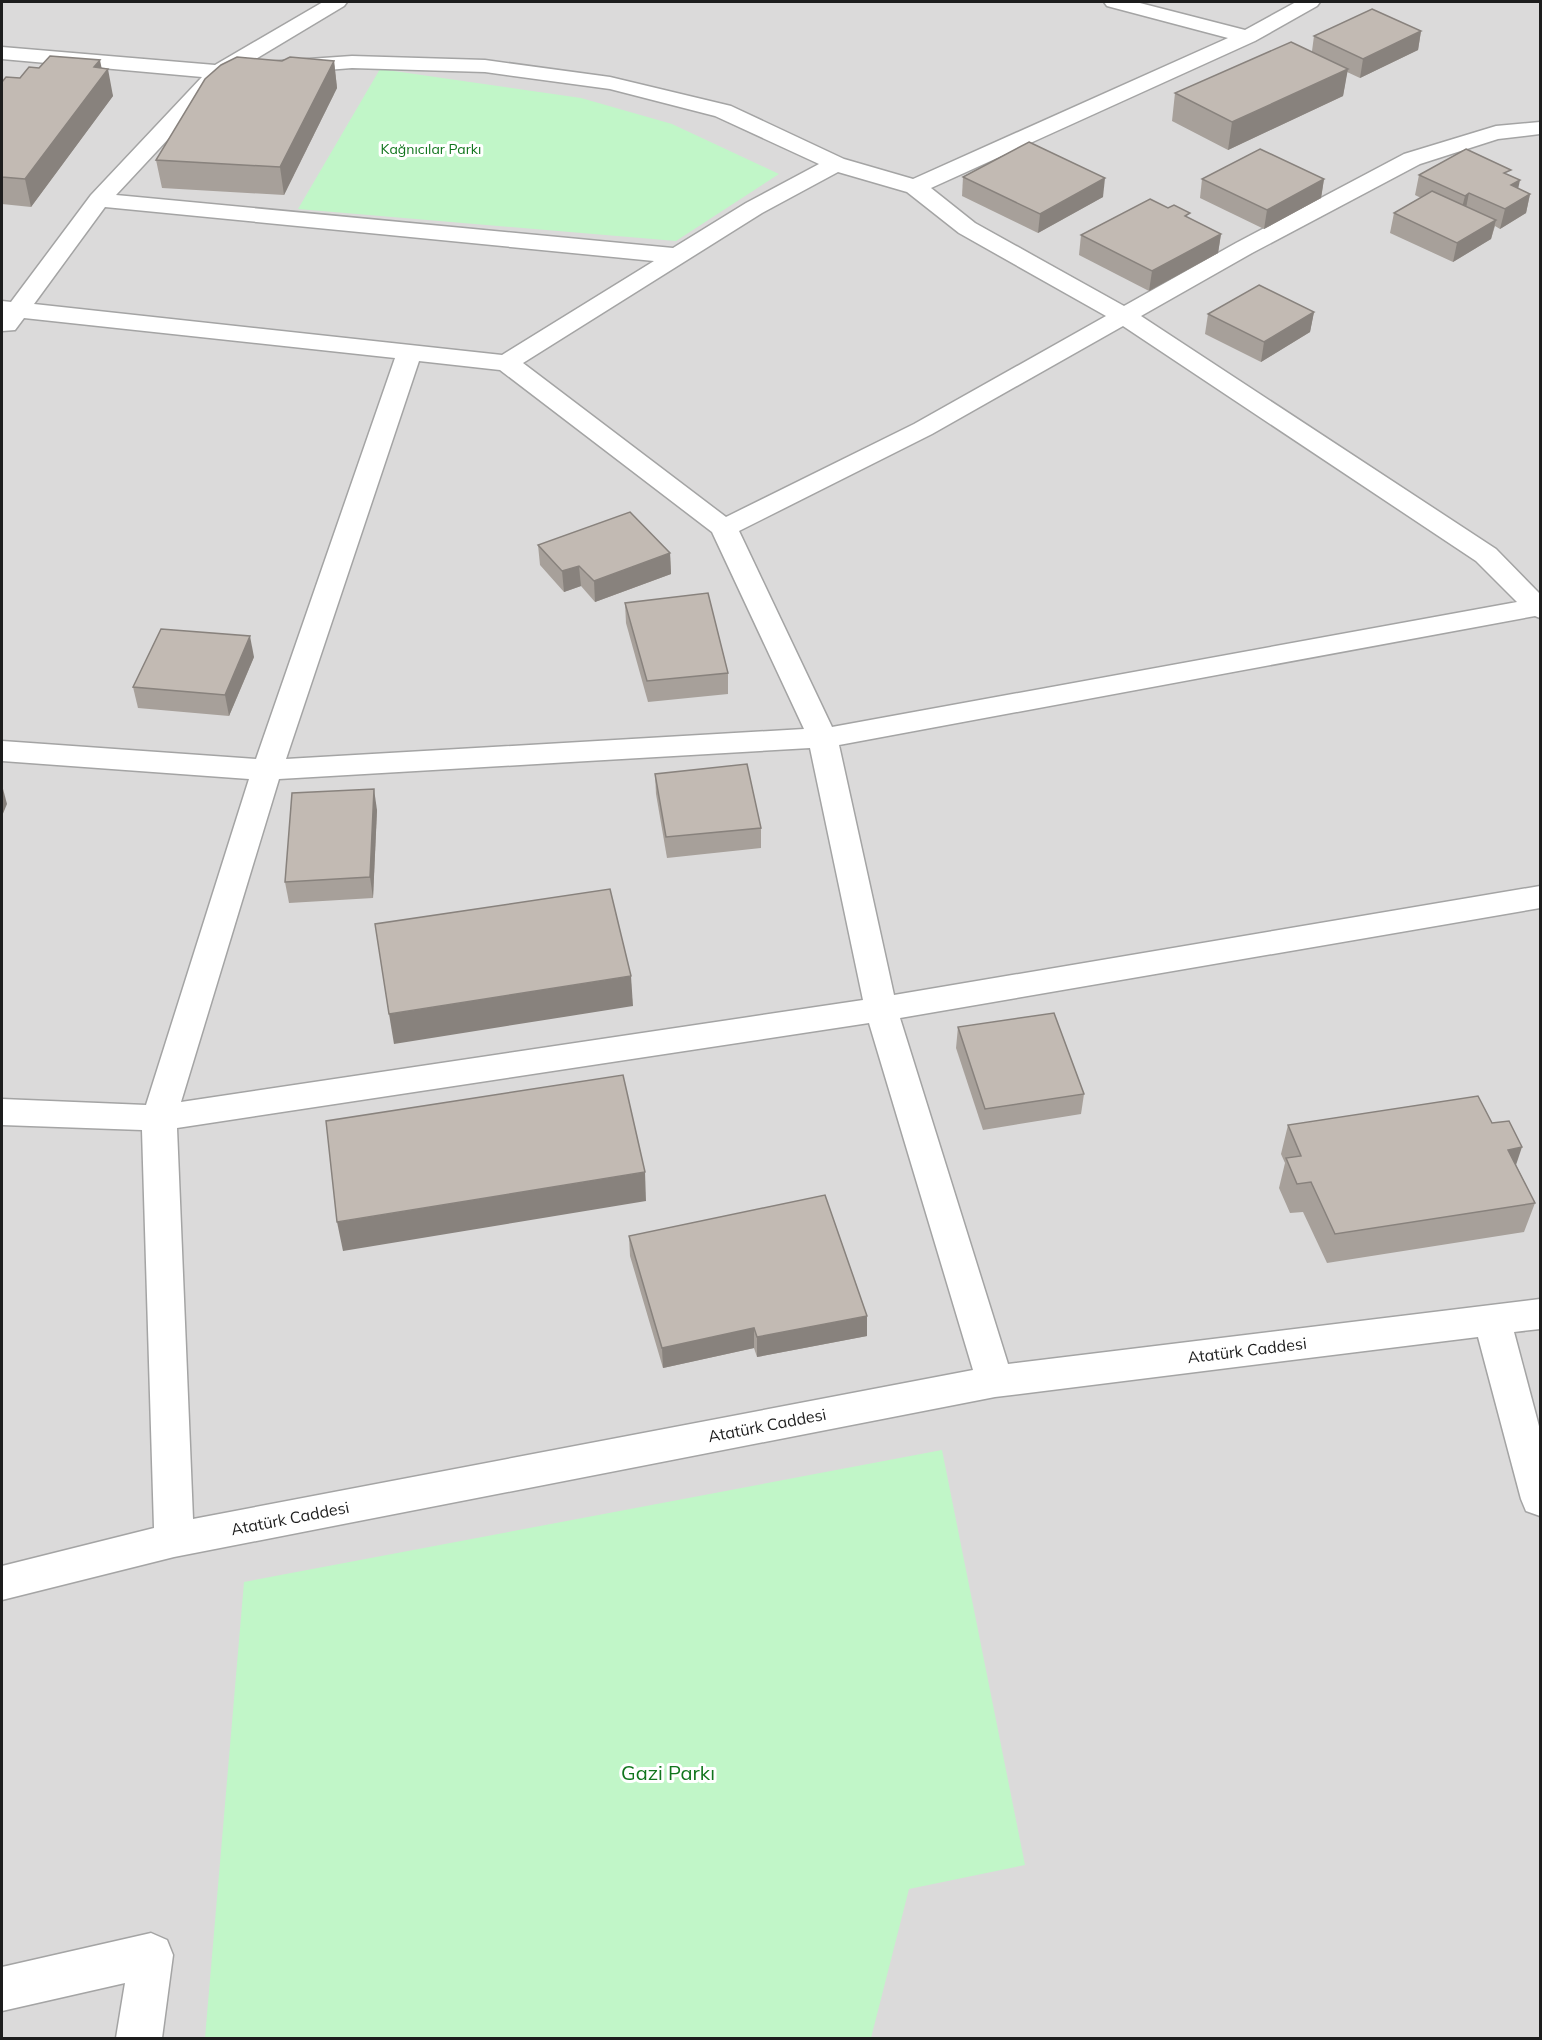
<svg xmlns="http://www.w3.org/2000/svg" width="1542" height="2040" font-family="Mulish,sans-serif">
<style>
.residential{fill:#dbdada}
.park{fill:#c1f6c8}
.lines{fill:none;stroke-linecap:round;stroke-linejoin:round}
.street-casing{stroke:#a4a4a4;stroke-width:3}
.street{fill:#fff;fill-rule:evenodd}
.wall{fill:#a7a09a}
.shaded-wall{fill:#88827d}
.building{fill:#c2bab3;stroke:#88827d;stroke-width:1.5}
.labels{text-anchor:middle;dominant-baseline:central;stroke-width:6;stroke-linejoin:round;paint-order:stroke}
.far-park-label{font-size:14px;fill:#11751d;stroke:#fff}
.street-label{font-size:16px;fill:#1d1d1d;stroke:#fff}
.near-park-label{font-size:20px;fill:#11751d;stroke:#fff}
</style>
<rect width="100%" height="100%" fill="#eeeae3"/>
<rect class="residential" x="2" y="2" width="1538" height="2036"/>
<g class="park">
<path d="M380 69 581 98 672 124 779 174 676 241 298 209Z"/>
<path d="M942 1450 1025 1865 909 1889 871 2038H205L244 1582Z"/>
</g>
<g class="lines">
<defs>
<g id="street">
<path d="M323 2H347L344 6 249 63 352 56 485 60 610 77 731 106 844 159 913 179 1228 38 1107 6 1104 2H1136L1245 30 1296 2H1320L1317 6 1255 41 931 188 975 223 1124 306 1236 243 1404 154 1496 126 1540 122V134L1498 139 1420 164 1252 253 1141 316 1496 549 1540 594V618L1535 616 839 745 894 995 1540 886V908L900 1018 1008 1364 1540 1299V1329L1514 1332 1540 1430V1516L1526 1511 1521 1499 1478 1337 995 1397 174 1557 2 1600V1566L154 1528 142 1130 2 1125V1099L146 1105 249 779 2 761V741L256 759 395 358 24 318 15 330 2 331V301L11 302 91 195 202 77 2 59V47L215 65ZM352 68 485 72 610 89 715 116 819 164 746 203 673 248 116 195 225 78ZM838 172 907 192 959 233 1106 316 914 424 726 517 523 363 762 213ZM105 207 654 261 502 355 34 304ZM1123 326 1476 561 1517 602 832 727 739 531 932 434ZM419 361 500 370 712 532 804 729 286 759ZM810 748 863 1000 181 1102 279 779ZM869 1023 973 1370 193 1519 177 1128Z"/>
<path d="M151 1933 167 1940 173 1955 162 2038H116L125 1983 2 2011V1967Z"/>
</g>
</defs>
<use href="#street" class="street-casing"/>
<use href="#street" class="street"/>
</g>
<g class="wall">
<path d="M1421 31 1418 50 1360 78 1347 72 1343 96 1228 150 1172 121 1175 93 1312 51 1314 36Z"/>
<path d="M282 61H334L337 88 284 195 162 188 156 160Z"/>
<path d="M39 68H102L113 96 31 207 2 204V82L20 78Z"/>
<path d="M1419 175H1510L1518 188 1530 194 1526 213 1500 229 1495 226 1491 239 1453 262 1390 233 1394 213 1421 198 1415 195Z"/>
<path d="M963 177 1103 197 1038 233 962 196Z"/>
<path d="M1202 179H1324L1321 198 1264 229 1200 198Z"/>
<path d="M1189 218 1221 234 1218 253 1149 291 1079 255 1081 235Z"/>
<path d="M1314 312 1310 332 1261 362 1205 334 1208 314Z"/>
<path d="M538 545 670 553 671 574 595 602 581 586 564 592 540 565Z"/>
<path d="M625 603 728 673V694L648 702 626 623Z"/>
<path d="M254 657 229 716 138 708 133 687Z"/>
<path d="M655 774 761 828V848L667 858 656 794Z"/>
<path d="M377 810 373 898 289 903 285 882Z"/>
<path d="M958 1027 1084 1094 1081 1114 983 1130 956 1048Z"/>
<path d="M1492 1123 1516 1165 1535 1203 1524 1232 1327 1263 1303 1212 1290 1213 1279 1188 1285 1163 1281 1154 1288 1125Z"/>
<path d="M629 1236 867 1336 757 1357 754 1348 663 1368 630 1256Z"/>
</g>
<g class="shaded-wall">
<path d="M1421 31 1418 50 1360 78 1363 59Z"/>
<path d="M100 60 103 75 108 69 113 96 31 207 25 179 94 67Z"/>
<path d="M334 61 337 88 284 195 280 167Z"/>
<path d="M1348 69 1343 96 1228 150 1232 122Z"/>
<path d="M1105 178 1103 197 1038 233 1040 214Z"/>
<path d="M1324 179 1321 198 1264 229 1267 210Z"/>
<path d="M1520 180 1516 199 1511 185Z"/>
<path d="M1469 193 1465 213 1460 215 1465 196Z"/>
<path d="M1530 194 1526 213 1500 229 1505 209Z"/>
<path d="M1496 220 1491 239 1453 262 1457 243Z"/>
<path d="M1221 234 1218 253 1149 291 1152 271Z"/>
<path d="M1314 312 1310 332 1261 362 1264 342Z"/>
<path d="M670 553 671 574 595 602 594 581Z"/>
<path d="M579 566 581 586 564 592 562 571Z"/>
<path d="M250 636 254 657 229 716 225 695Z"/>
<path d="M2 785 7 804 2 816Z"/>
<path d="M374 789 377 810 373 898 370 877Z"/>
<path d="M631 976 633 1006 394 1044 389 1014Z"/>
<path d="M1522 1147 1512 1177 1508 1150Z"/>
<path d="M645 1172 646 1201 343 1251 337 1222Z"/>
<path d="M867 1316V1336L757 1357V1337Z"/>
<path d="M754 1328V1348L663 1368 662 1348Z"/>
</g>
<g class="building">
<path d="M1372 9 1421 31 1363 59 1314 36Z"/>
<path d="M1291 42 1348 69 1232 122 1175 93Z"/>
<path d="M50 56 100 60 94 67 108 69 25 179 2 177V82L6 77 20 78 29 67 39 68Z"/>
<path d="M237 57 282 61 290 57 334 61 280 167 156 160 205 79 221 65Z"/>
<path d="M1029 142 1105 178 1040 214 963 177Z"/>
<path d="M1260 149 1324 179 1267 210 1202 179Z"/>
<path d="M1466 149 1511 170 1504 173 1520 180 1511 185 1530 194 1505 209 1469 193 1465 196 1419 175Z"/>
<path d="M1432 191 1496 220 1457 243 1394 213Z"/>
<path d="M1150 199 1168 208 1174 205 1190 213 1185 216 1221 234 1152 271 1081 235Z"/>
<path d="M1259 285 1314 312 1264 342 1208 314Z"/>
<path d="M630 512 670 553 594 581 579 566 562 571 538 545Z"/>
<path d="M708 593 728 673 647 681 625 603Z"/>
<path d="M161 629 250 636 225 695 133 687Z"/>
<path d="M747 764 761 828 666 837 655 774Z"/>
<path d="M374 789 370 877 285 882 292 793Z"/>
<path d="M610 889 631 976 389 1014 375 924Z"/>
<path d="M1054 1013 1084 1094 985 1109 958 1027Z"/>
<path d="M623 1075 645 1172 337 1222 326 1121Z"/>
<path d="M1478 1096 1492 1123 1509 1121 1522 1147 1508 1150 1535 1203 1335 1234 1311 1182 1297 1184 1286 1158 1301 1156 1288 1125Z"/>
<path d="M825 1195 867 1316 757 1337 754 1328 662 1348 629 1236Z"/>
</g>
<g class="labels">
<g class="far-park-label">
<text x="431" y="149">Kağnıcılar Parkı</text>
</g>
<g class="street-label">
<text transform="translate(1247 1350) rotate(-7)">Atatürk Caddesi</text>
<text transform="translate(767 1425) rotate(-11)">Atatürk Caddesi</text>
<text transform="translate(290 1518) rotate(-11)">Atatürk Caddesi</text>
</g>
<g class="near-park-label">
<text x="668" y="1772">Gazi Parkı</text>
</g>
</g>
<rect width="1542" height="2040" fill="none" stroke="#1d1d1d" stroke-width="6"/>
</svg>
